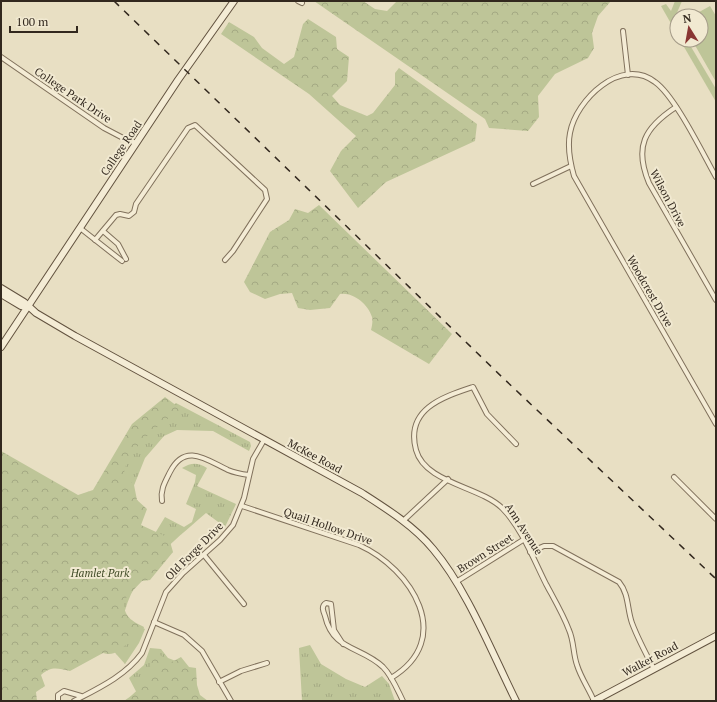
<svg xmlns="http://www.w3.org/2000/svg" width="717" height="702" font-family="'PT Serif',serif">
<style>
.grass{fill:url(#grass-tufts)}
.forest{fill:url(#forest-crowns)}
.pitch{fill:#bec598}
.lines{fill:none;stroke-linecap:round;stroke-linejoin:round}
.street-casing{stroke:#80715c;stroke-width:6}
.secondary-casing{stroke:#62523f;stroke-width:8}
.street{stroke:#f4ecd5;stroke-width:4}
.secondary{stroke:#f4ecd5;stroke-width:6}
.rail{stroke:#32281e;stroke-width:1.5;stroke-dasharray:7 7;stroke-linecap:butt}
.labels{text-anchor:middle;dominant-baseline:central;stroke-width:4;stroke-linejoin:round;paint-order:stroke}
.street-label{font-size:11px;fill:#32281e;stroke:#f1e9d1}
.park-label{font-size:11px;font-style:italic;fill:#414c27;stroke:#f1e9d1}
</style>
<defs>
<pattern id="grass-tufts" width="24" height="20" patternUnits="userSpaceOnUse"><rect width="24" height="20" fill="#bec598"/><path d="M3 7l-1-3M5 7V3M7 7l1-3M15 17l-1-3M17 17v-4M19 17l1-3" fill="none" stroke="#a4a983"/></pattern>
<pattern id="forest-crowns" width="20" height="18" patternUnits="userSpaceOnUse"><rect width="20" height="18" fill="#bec598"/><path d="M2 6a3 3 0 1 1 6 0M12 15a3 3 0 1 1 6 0" fill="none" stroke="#a4a983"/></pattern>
</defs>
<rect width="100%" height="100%" fill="#e8dfc3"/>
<g class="grass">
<path d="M176 403 250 442 251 446 249 451 213 431 177 430 164 436 145 458 131 493 137 529 154 535 165 517 184 527 192 522 196 509 186 504 195 482 196 475 182 468C191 463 197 462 207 468L197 486 236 504 225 527 206 513C172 543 132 572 123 619L145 629 139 643 125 664 109 646 113 468 155 417Z"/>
<path d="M310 645 321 664 346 679 365 687 382 676 389 684 395 701H302L299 648Z"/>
<path d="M150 648 161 649 168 658 181 663 141 701 129 678 144 665Z"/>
</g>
<g class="forest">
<path d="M314 1H363L375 9 387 11 397 1H611L598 16 592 33 594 48 588 58 555 74 538 96 539 117 528 131 489 128 485 119Z"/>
<path d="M308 19 336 37 337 49 349 57 347 81 332 96 340 105 367 116 373 113 395 85V73L399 68 477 124 475 141 386 182 358 208 330 171 341 151 356 136 309 94 221 34 229 22 254 37 262 48 284 64 294 57 303 24Z"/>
<path d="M319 205 452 334 429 364 371 330C372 326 373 321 372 317 368 304 353 292 340 294L330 308 310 310 298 308 292 293 280 294 265 299 250 292 244 282 270 232 289 220 295 209 308 213Z"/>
<path d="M165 397 181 409C162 423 125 449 124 475L134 485 137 500 147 509 141 525 169 538 173 552 150 580 142 581 124 600C123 616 131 621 144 627L140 639C122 640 122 658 103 653L70 671C57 668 51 666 41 675L45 686 36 692 37 701H1V451L78 495 93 490 132 424Z"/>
<path d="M155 651 170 663 181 657 189 667 196 668 197 685 200 695 208 701H124C139 691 155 674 149 656Z"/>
</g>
<g class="pitch">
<path d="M675 1H682L676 15 677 34 661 6 666 4 671 11Z"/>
<path d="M710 6 716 16V82L692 40H701V16H692Z"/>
<path d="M680 40H687L716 89V102Z"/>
</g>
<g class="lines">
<defs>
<g id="street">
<path d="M298 1 302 3"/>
<path d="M623 31 628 75"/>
<path d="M1 57 104 128 125 139 136 143"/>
<path d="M676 107C644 128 634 147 649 183L716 300"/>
<path d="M716 177C703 154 675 96 655 82 621 56 576 100 570 133 567 148 570 162 574 176L716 424"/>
<path d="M533 184 571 166"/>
<path d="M80 228 122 261"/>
<path d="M103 231 118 244 126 259"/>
<path d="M95 240 116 215 120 214 129 216 134 212 136 204 188 128 195 125 265 190 267 199 233 251 225 260"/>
<path d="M516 444 487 414 473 387C443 397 405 409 416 450 425 483 479 486 502 508 521 527 534 560 546 584 554 599 563 614 569 630 574 641 573 654 577 665 581 678 589 689 594 701"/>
<path d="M674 477 716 519"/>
<path d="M162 501C160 490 165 482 170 472 185 442 207 460 228 470 235 473 241 474 249 475"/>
<path d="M242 506 359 545C412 569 456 639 391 678"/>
<path d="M403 521 448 479"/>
<path d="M530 552 544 546H553L619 582C629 594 627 609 632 623 638 639 646 654 654 669"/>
<path d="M204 555 244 604"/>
<path d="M456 582 523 540"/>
<path d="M154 622 184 635 202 651 231 701"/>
<path d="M343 644 334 630 331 604 326 603C321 606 323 611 325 616 333 651 361 646 383 667 392 676 397 689 403 701"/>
<path d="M219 682 241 671 267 663"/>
<path d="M58 701V695L64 691 81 696"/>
<path d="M74 701C99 688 125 676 142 653L166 592 183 573 220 540 233 525 244 498 253 459 264 440"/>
</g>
<g id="secondary">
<path d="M1 288 24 302 36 313 75 336 362 493C387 509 414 526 433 549 467 589 492 653 516 701"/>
<path d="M1 294 21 306 27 307"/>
<path d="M1 347 178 80 234 1"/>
<path d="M594 701 716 636"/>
</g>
</defs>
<use href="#street" class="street-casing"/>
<use href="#secondary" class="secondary-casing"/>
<use href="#street" class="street"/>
<use href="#secondary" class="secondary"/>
<path class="rail" d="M114 1 502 377 716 579"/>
</g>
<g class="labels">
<g class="street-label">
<text transform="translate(73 95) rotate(34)">College Park Drive</text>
<text transform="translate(121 148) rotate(-56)">College Road</text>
<text transform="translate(668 198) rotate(62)">Wilson Drive</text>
<text transform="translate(650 291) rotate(60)">Woodcrest Drive</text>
<text transform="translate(315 456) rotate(28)">McKee Road</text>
<text transform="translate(328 526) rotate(19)">Quail Hollow Drive</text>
<text transform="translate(524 529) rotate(57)">Ann Avenue</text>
<text transform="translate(194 551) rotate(-45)">Old Forge Drive</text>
<text transform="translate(485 553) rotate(-32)">Brown Street</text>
<text transform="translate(650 659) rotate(-28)">Walker Road</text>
</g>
<g class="park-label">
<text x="100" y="573">Hamlet Park</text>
</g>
</g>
<rect width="717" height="702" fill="none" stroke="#32281e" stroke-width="4"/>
<g transform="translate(689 28) rotate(349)"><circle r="19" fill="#f1e9d1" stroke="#a59c89"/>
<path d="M0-3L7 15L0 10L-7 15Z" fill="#893532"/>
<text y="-6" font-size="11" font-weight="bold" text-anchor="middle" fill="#32281e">N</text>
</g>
<path d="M10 26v6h67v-6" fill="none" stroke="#32281e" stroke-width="2"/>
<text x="16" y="26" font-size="12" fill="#32281e" stroke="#f1e9d1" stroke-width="3" paint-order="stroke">100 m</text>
</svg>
